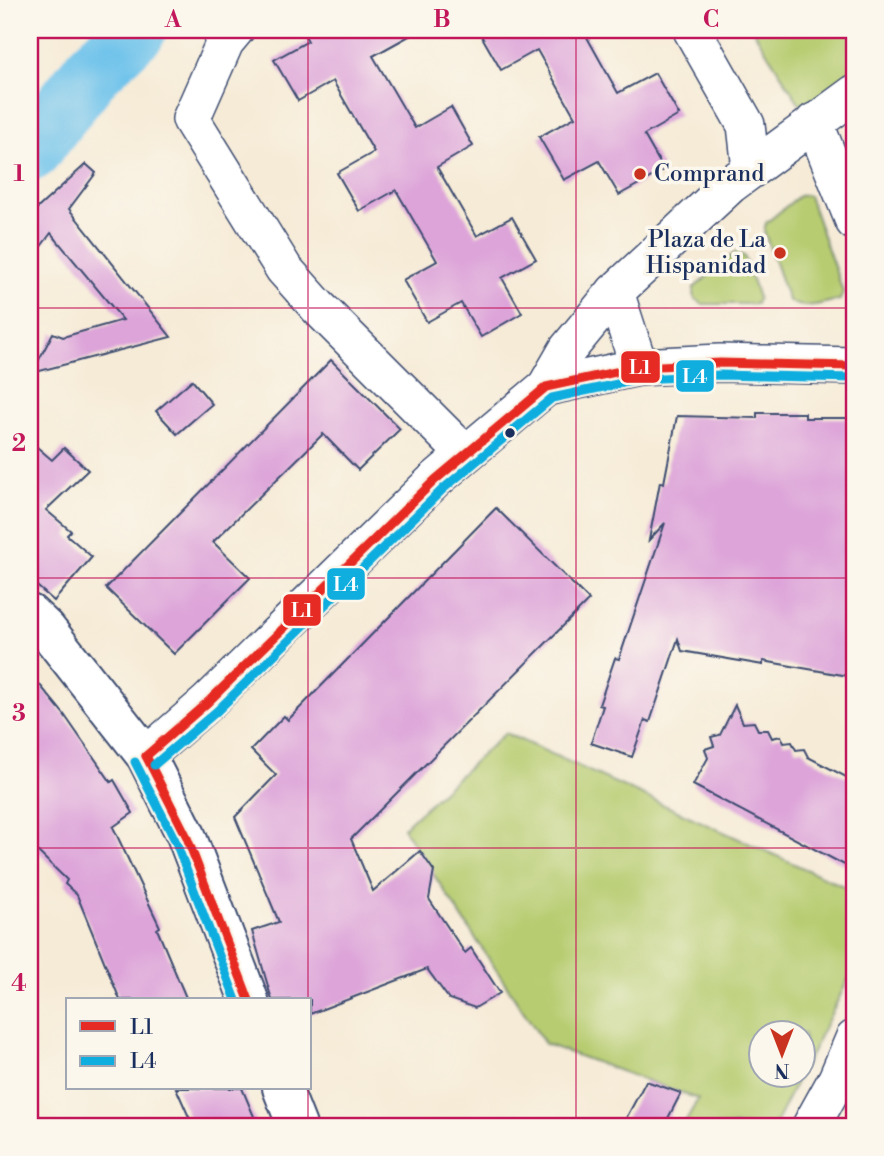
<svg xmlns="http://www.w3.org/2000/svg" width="884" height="1156" font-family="'Libre Bodoni',serif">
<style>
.green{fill:#b7cc71;stroke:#697e68;stroke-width:2}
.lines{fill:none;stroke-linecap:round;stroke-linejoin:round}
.river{stroke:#6fc3eb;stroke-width:61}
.building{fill:#dda4d9}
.street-casing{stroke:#3c4b70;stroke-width:40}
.primary-casing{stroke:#3c4b70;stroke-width:42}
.street{stroke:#fff;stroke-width:37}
.primary{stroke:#fff;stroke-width:38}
.bus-1-casing{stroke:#fbf7ec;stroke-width:14}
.bus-2-casing{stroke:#fbf7ec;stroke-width:14}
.bus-1{stroke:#e62b24;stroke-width:9}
.bus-2{stroke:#10addf;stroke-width:9}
.grid{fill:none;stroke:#c2185b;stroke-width:2;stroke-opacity:0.55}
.poi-dot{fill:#c8321e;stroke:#fbf7ec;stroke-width:2.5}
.bus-dot{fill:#1b2f5e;stroke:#fbf7ec;stroke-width:2.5}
.labels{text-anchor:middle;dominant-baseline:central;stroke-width:7;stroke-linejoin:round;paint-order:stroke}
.poi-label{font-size:23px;fill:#1b2f5e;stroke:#fbf7ec;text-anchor:start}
.line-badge{stroke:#fbf7ec;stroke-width:2.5}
.badge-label{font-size:19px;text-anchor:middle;font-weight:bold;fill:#fff}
.neatline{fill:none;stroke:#c2185b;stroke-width:2.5}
.grid-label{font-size:23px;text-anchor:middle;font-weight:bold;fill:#c2185b}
</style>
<rect width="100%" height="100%" fill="#fbf7ec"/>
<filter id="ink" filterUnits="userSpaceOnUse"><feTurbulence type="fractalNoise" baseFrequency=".0143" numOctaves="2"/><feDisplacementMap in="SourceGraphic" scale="14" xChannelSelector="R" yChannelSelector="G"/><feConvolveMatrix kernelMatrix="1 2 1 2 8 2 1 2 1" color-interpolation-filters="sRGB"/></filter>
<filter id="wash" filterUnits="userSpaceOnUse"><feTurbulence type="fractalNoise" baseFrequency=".00686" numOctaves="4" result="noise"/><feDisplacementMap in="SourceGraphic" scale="28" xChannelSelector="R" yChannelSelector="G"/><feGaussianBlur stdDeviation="1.57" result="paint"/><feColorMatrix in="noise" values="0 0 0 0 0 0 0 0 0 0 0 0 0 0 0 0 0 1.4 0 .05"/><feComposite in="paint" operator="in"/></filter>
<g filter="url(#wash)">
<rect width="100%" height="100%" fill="#f6ebd7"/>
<g class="green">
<path d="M753 30H854V78L806 114Z"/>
<path d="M804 195 809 196 843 292 840 300C824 302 801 312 788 300L764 231 766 223 799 196Z"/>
<path d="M735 253 744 256 758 298 756 304H702L694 298V288Z"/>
<path d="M505 733 854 891V968L804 1068V1034H762V1076H799L774 1126H683L698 1099 545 1044 403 828Z"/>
</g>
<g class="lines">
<path class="river" d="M30 151 93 70 136 30"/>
</g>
<g id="blocks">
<g class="building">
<path d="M302 30H420L373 56 415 128 451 107 473 146 437 167 477 236 512 217 536 259 502 278 522 313 481 337 461 303 427 322 403 280 437 261 396 190 359 211 337 173 374 152 333 81 298 101 274 60 308 41Z"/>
<path d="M478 30H583L618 93 655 73 679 115 644 135 664 170 619 195 599 161 564 180 539 137 575 117 537 50 501 70Z"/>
<path d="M86 164 96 173 69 209 171 337 32 373 53 333 63 337 123 320 51 233 30 261V215Z"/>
<path d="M331 360 400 429 358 470 323 434 213 542 250 578 174 654 106 588Z"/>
<path d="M192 380 212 404 177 434 156 411Z"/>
<path d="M757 413H805V418H854V677L763 661V665L682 651 678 639 650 722 645 720 632 757 591 743 603 706 599 705 615 658 619 659 665 523 649 540 660 482 664 483 677 416 757 418Z"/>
<path d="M30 441 52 460 64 448 88 470 46 510 71 531 67 535 92 557 54 601 30 580Z"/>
<path d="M496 508 589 600 351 839 373 891 420 851 434 871 429 899 465 953 471 948 500 993 475 1008 449 999 427 969 310 1014V1000H272L252 931 279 922 235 817 276 775 251 750 284 716 288 720Z"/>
<path d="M30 673 63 713 111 782 114 780 133 813 113 827 160 927 157 929 187 1000H120L77 895 65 884 67 880 30 844Z"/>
<path d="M735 705 743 723 754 722 758 730H768L772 738 781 736 784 743 792 742 796 750 804 749 808 757 854 781V870L693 785 708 758 705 749 714 746 711 737 720 735Z"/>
<path d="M646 1081 681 1093 664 1126H622Z"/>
<path d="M176 1088H242L258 1126H193Z"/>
</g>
</g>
</g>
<g filter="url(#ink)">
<use href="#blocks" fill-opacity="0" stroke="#3c4b70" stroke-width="2"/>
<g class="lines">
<defs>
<g id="street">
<path d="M235 30 225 42 191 119 284 269 318 307 465 454"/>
<path d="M692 30 746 125 751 169"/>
<path d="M814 122 854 221"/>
<path d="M615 292 639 367"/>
<path d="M546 387 639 367 720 363 854 366"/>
<path d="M146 756 208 702 435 480 546 387 568 349 615 292 730 185 854 94"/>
<path d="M811 1126 837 1079 854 1039"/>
</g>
<g id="primary">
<path d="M30 614 46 629 146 756 186 835 249 1000"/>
<path d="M282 1088 297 1126"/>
</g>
</defs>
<use href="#street" class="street-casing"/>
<use href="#primary" class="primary-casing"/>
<use href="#street" class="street"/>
<use href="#primary" class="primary"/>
<defs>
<g id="bus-1">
<path d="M146 756 208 702 435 480 546 387 639 367 720 363 854 366"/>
<path d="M146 756 186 835 249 1000"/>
</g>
<g id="bus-2">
<path d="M135 762 175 840 236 1000"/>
<path d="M154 765 217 711 443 489 552 398 641 379 720 375 854 378"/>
</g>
</defs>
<use href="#bus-1" class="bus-1-casing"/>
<use href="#bus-2" class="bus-2-casing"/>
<use href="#bus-1" class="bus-1"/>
<use href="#bus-2" class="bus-2"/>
</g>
</g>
<path class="grid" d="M308 30V1000M576 30V1126M30 308H854M30 578H854M30 848H854M308 1088V1126"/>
<g class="poi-dot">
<circle cx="640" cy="174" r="7"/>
<circle cx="780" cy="253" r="7"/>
</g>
<circle class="bus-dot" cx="510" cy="433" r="6"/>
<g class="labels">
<g class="poi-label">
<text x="654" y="174">Comprand</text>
<text x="766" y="240" text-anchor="end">Plaza de La<tspan x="766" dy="26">Hispanidad</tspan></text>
</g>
</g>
<g class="line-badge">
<rect x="620" y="350" width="41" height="34" rx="7" fill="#e62b24"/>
<rect x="675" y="359" width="40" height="34" rx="7" fill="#10addf"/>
<rect x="326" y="567" width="40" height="34" rx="7" fill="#10addf"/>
<rect x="282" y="593" width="40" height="34" rx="7" fill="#e62b24"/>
</g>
<g class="badge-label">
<text x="640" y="374">L1</text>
<text x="695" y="383">L4</text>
<text x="346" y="591">L4</text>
<text x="302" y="617">L1</text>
</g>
<rect width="884" height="1156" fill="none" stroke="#fbf7ec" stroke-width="77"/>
<rect x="66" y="998" width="245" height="91" fill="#fbf7ec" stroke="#a1a7b3" stroke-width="2"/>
<rect x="80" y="1021" width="35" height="10" fill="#e62b24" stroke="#a1a7b3" stroke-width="2"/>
<text x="130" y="1034" font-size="21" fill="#1b2f5e">L1</text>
<rect x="80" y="1056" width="35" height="10" fill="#10addf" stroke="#a1a7b3" stroke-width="2"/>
<text x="130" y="1068" font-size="21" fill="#1b2f5e">L4</text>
<g transform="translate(782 1054) rotate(180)"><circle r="33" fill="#fbf7ec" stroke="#a1a7b3" stroke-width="2"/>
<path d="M0-5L12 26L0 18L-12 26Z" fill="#c8321e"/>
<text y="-10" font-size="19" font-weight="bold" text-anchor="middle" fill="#1b2f5e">N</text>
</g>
<rect x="38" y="38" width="808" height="1080" class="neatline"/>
<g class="grid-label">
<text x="173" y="27">A</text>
<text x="442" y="27">B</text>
<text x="711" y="27">C</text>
<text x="19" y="181">1</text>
<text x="19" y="451">2</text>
<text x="19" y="721">3</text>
<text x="19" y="991">4</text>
</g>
</svg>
